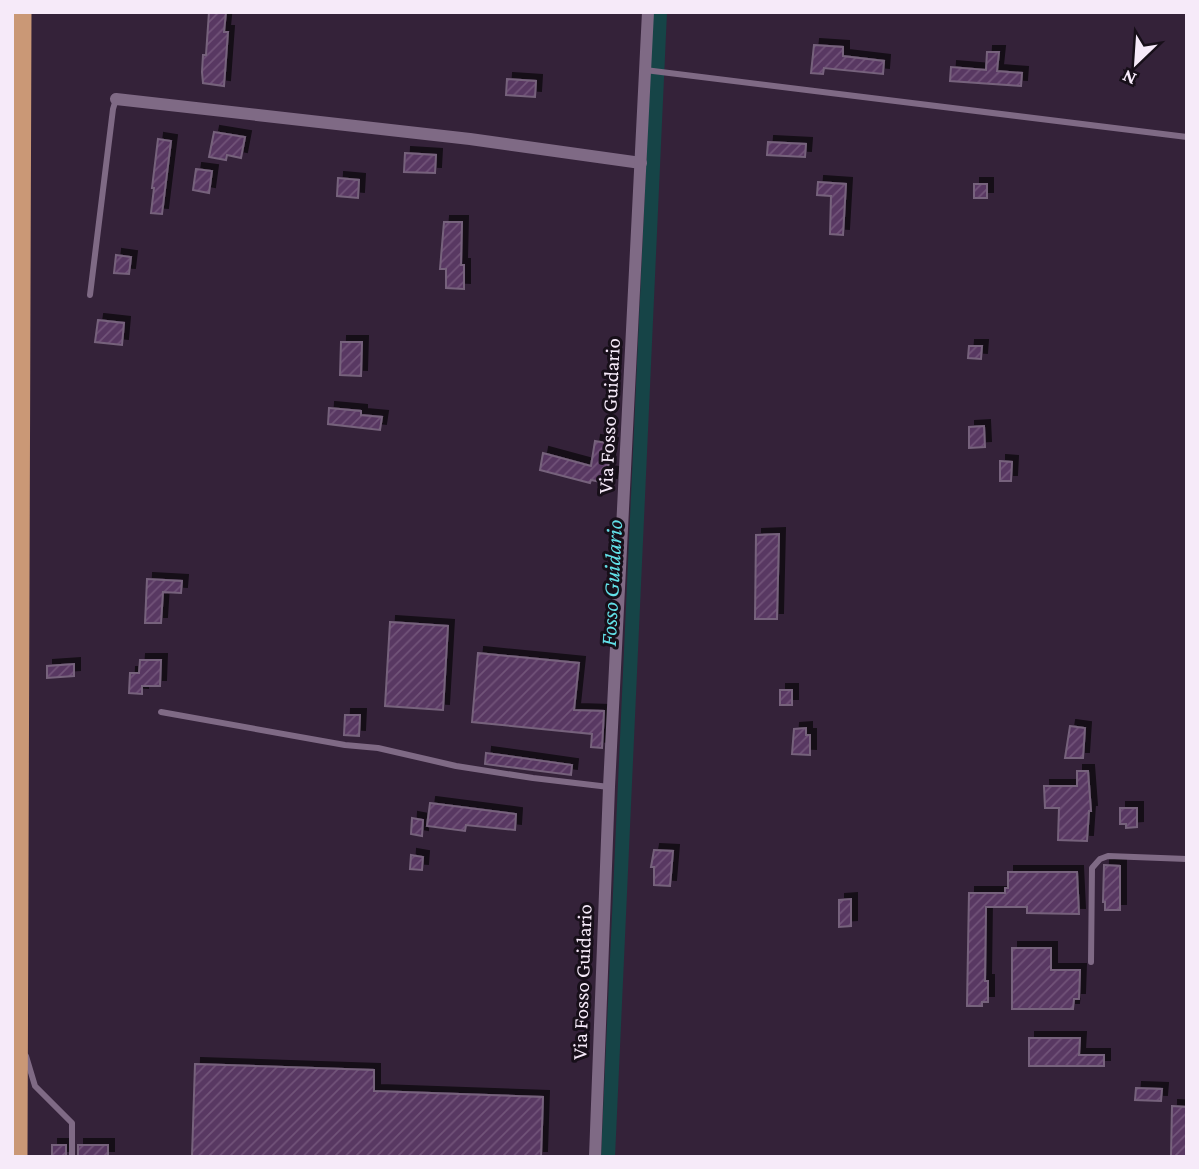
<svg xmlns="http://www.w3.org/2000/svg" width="1199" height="1169" font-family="'Crimson Pro',serif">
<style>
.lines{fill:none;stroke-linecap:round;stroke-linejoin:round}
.canal{stroke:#164447;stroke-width:14}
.building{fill:url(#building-hatch);stroke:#76627c;stroke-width:2;filter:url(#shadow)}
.service{stroke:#7f6a85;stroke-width:6}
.minor{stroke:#7f6a85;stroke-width:12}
.trunk{stroke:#ca9876;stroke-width:19}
.labels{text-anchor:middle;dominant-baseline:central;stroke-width:6;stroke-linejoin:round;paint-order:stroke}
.street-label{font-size:21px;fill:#f6eaf9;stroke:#170f19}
.water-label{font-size:23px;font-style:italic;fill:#62e1e8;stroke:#170f19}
</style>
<defs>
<pattern id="building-hatch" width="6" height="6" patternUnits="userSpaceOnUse" patternTransform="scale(1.75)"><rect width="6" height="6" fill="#593762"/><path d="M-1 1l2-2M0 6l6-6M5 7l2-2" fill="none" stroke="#715479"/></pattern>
<filter id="shadow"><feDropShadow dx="6" dy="-6" stdDeviation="0" flood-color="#0009"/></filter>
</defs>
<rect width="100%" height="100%" fill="#342239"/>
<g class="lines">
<path class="canal" d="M608 1157 660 12"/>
</g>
<g class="building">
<path d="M209 12H226L224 32H228L224 86 203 83 202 72 203 55H206Z"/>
<path d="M814 45 843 47V56L884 61 883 74 824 68 823 74 811 73Z"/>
<path d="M987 52H999L997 71 1022 73 1021 86 950 81 951 67 986 70Z"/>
<path d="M507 79 536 81 535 97 506 95Z"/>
<path d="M214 132 245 137 241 158 227 155 226 160 209 157Z"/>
<path d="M158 139 171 141 162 214 151 213 154 188H152Z"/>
<path d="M768 142 806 144 805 157 767 155Z"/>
<path d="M405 153 436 155 435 173 404 172Z"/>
<path d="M196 169 212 171 209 193 193 190Z"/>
<path d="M338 178 359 180 358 198 337 196Z"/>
<path d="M818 182 846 184 843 235 830 234 831 196 817 195Z"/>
<rect x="974" y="184" width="13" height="14"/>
<path d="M444 222H462L461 265H464V289L446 288V269H440Z"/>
<path d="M116 255 131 257 129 274 114 273Z"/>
<path d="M98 320 124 323 122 345 95 342Z"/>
<path d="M341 342H362L361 376 340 375Z"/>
<path d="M969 346H982L981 359 968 358Z"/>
<path d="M329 408 361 411V415L382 417 380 430 328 424Z"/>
<path d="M984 426 985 447 969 448V427Z"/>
<path d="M595 441 612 444 607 472 613 473 611 484 591 480 590 483 540 470 543 453 591 466Z"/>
<path d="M1000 461 1012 462 1011 481H1000Z"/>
<path d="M779 534 777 619H755L756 535Z"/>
<path d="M147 579 182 581 181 593 163 592 161 623H145Z"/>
<path d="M390 622 448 626 443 710 385 706Z"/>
<path d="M478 653 579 663 574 710 604 711 602 748 591 747 592 734 472 722Z"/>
<path d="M140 660H161L160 686H142V694L129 693 130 673H139Z"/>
<path d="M74 664V676L47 678V666Z"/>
<rect x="780" y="690" width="12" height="15"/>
<path d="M345 715H360L359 736 344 735Z"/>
<path d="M1070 726 1085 728 1083 758H1065Z"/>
<path d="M806 728V735H810V755L792 754 794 729Z"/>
<path d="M486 753 572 765 571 775 485 764Z"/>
<path d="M1077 771H1088L1091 811H1089L1087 841 1058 840 1059 808H1045L1044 786H1077Z"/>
<path d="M430 803 516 814 515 830 466 825 465 831 427 826Z"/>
<path d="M1120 808H1137V827L1126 828V824H1120Z"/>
<path d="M412 818 423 820 422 836 411 834Z"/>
<path d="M654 850 673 851 670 886 654 885V867H651Z"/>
<path d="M411 855 423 857 422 870 410 869Z"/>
<path d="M1104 865 1120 866V910H1105V902H1103Z"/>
<path d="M1008 872H1077L1079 914 1027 913V907H986L985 981H988V1002H982V1006H967L969 893H1005V888H1008Z"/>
<path d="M851 899V926L839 927V900Z"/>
<path d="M1012 948H1051V970H1080L1079 999H1074L1073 1009H1012Z"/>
<path d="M1029 1038H1080L1079 1055H1104V1066H1029Z"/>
<path d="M195 1064 374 1070V1091L543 1097 541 1157H192Z"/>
<path d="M1136 1088 1162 1089 1161 1101 1135 1100Z"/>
<path d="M1172 1106 1187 1107V1157H1171Z"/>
<rect x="52" y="1145" width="14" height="12"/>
<rect x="78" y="1145" width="30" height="12"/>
</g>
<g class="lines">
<g class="service">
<path d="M645 70 1187 137"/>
<path d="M90 295 113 109 116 99"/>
<path d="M161 712 345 745 378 748 456 766 533 778 609 787"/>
<path d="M1091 962 1092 868 1100 859 1108 856 1187 859"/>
<path d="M26 1056 35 1086 72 1123V1157"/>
</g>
<g class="minor">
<path d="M116 99 470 139 641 163"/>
<path d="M595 1157 609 787 648 12"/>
</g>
<path class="trunk" d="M18 1157 22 12"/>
</g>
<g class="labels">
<g class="street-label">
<text transform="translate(609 416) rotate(-87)">Via Fosso Guidario</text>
<text transform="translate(582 982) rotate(-88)">Via Fosso Guidario</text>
</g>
<g class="water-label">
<text transform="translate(611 583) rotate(-87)">Fosso Guidario</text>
</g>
</g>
<rect width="1199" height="1169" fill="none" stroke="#f6eaf9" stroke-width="28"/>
<g transform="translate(1136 63) rotate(205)" stroke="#170f19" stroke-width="5" paint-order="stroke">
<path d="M0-5L12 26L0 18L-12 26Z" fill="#f6eaf9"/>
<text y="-10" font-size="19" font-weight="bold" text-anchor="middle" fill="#f6eaf9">N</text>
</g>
</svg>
